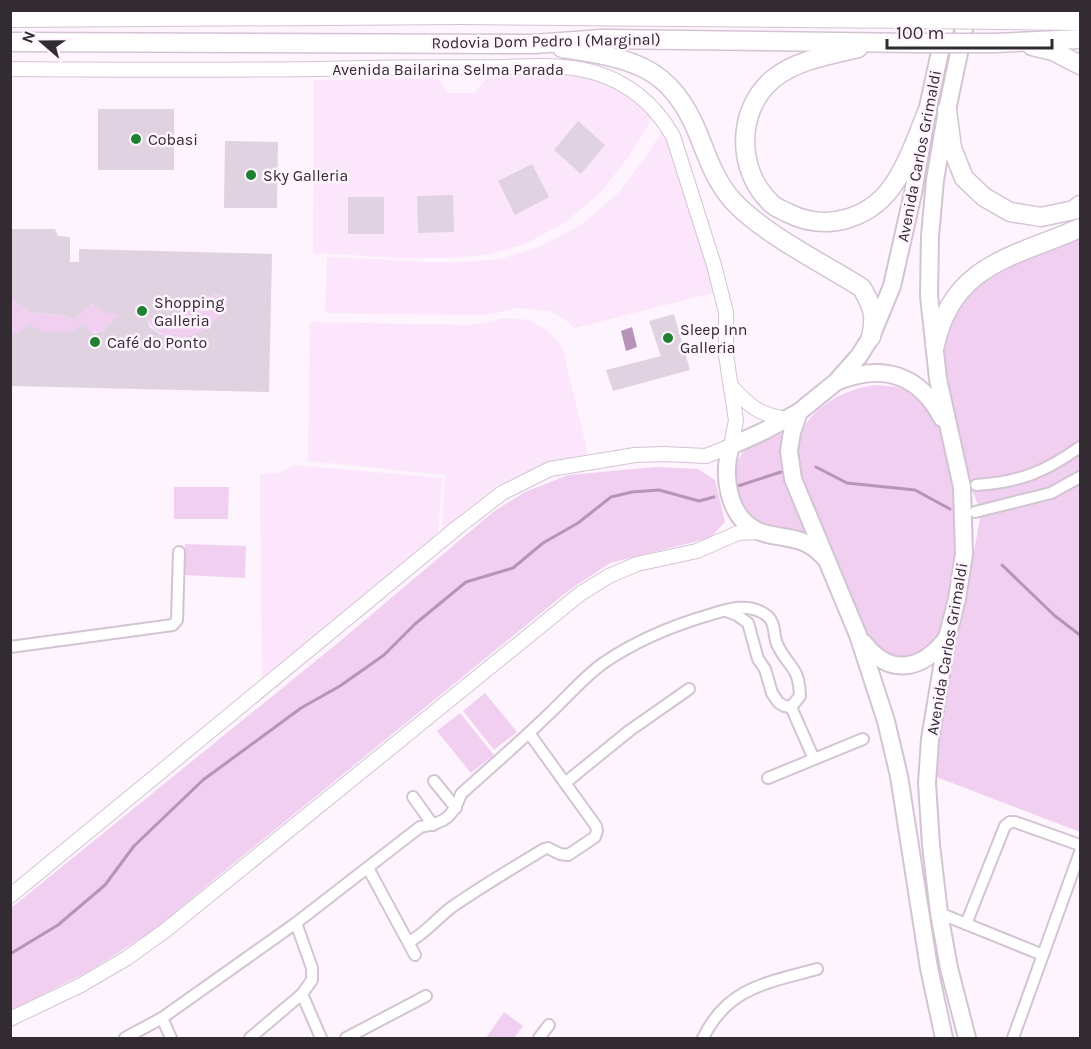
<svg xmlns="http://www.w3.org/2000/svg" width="1091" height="1049" font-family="Karla,sans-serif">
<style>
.built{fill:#fce6fb}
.green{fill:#f1cff1}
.water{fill:#b893b8}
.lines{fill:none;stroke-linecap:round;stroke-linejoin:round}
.stream{stroke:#b893b8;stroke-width:3}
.building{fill:#e1d2e1;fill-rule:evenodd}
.minor-casing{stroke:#d3c4d3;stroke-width:14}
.tertiary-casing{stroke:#d3c4d3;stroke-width:16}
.primary-casing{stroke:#d3c4d3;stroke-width:20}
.trunk-casing{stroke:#d3c4d3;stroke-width:21}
.motorway-casing{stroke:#d3c4d3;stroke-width:22}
.minor{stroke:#fff;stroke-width:10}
.tertiary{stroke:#fff;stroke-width:14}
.primary{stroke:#fff;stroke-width:16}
.trunk{stroke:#fff;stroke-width:18}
.motorway{stroke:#fff;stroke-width:20}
.trunk-bridge-casing{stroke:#d3c4d3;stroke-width:21;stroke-linecap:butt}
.motorway-bridge-casing{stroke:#d3c4d3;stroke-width:22;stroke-linecap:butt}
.trunk-bridge{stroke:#fff;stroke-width:18}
.motorway-bridge{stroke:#fff;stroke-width:20}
.poi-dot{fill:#1f8032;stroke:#fdf4fd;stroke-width:2}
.labels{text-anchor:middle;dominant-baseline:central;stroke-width:5;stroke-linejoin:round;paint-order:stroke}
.street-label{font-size:16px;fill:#322c32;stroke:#fdf4fd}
.poi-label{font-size:16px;fill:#322c32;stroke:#fdf4fd;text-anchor:start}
</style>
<rect width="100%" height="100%" fill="#fdf4fd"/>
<g class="built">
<path d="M553 73 592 74 625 84 654 115 630 155 602 191 566 222 525 244 486 255 450 258H402L313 253 314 80 438 78 448 93H474L489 76Z"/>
<path d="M670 118 678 139 721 291 575 328 564 319 549 311 518 308 484 315 325 313 327 257 428 262H463L500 259 541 246 582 224 617 194 646 157Z"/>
<path d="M505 318 530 320 548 331 562 346 588 454 549 462 496 486 442 530 445 475 308 461 310 322 470 325Z"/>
<path d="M294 465 442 478 438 535 262 682 260 474 279 473Z"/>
</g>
<g class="green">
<path d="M1080 230V832L934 776 945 694 964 605 981 513 951 435 939 327 966 291 1008 264 1048 252Z"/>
<path d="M215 294 228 298C225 310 219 321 208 329 190 341 157 342 147 319L170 318Z"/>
<path d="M11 296 29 312 68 316 75 320 92 304 104 313 118 315 101 332H21L12 333 11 336Z"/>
<path d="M877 385 896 387 915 394 922 401 940 425 944 435 954 478 957 563 941 636 917 657 894 658 870 642 799 477C798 468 796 458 797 449 801 411 843 388 877 385Z"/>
<path d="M787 431 816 542C782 533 738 526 736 483 735 469 735 460 746 449Z"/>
<path d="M657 467 698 469 715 480 725 522 710 538 610 563 568 591 228 868 154 930 87 972 11 1010V908L339 642 493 512 525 492 568 475Z"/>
<path d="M174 487H229L228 519H174Z"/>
<path d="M185 544 246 546 245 578 184 575Z"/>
<path d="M485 693 517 732 494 750 463 711Z"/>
<path d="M460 713 494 755 471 773 437 731Z"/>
<path d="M504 1012 523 1026 514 1038H486Z"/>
</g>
<path class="water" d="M632 327 637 347 626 351 621 331Z"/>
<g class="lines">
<g class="stream">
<path d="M816 467 847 483 915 490 950 509"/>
<path d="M738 486 781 472"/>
<path d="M1002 565 1055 616 1080 635"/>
<path d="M10 954 58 925 105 885 134 846 203 780 301 708 340 686 384 655 415 624 466 582 513 568 543 543 578 523 611 497 632 492 659 490 699 501 714 497"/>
</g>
</g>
<g class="building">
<rect x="98" y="109" width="76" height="61"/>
<path d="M578 121 605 145 581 174 554 150Z"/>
<path d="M225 141 278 142 277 208H224Z"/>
<path d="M532 164 549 197 515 215 498 181Z"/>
<path d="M453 195 454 232 418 233 417 196Z"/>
<rect x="348" y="197" width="36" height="37"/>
<path d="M10 229H55L58 236 70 237V262H79V249L272 254 269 392 10 386 12 333 21 332 29 324 44 332H74L78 326 84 325 93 333 101 332 118 315 104 313 92 304 75 320 68 316 29 312 10 296ZM215 294 228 298 225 309 209 328 201 332 185 337 173 338 160 334 150 327 147 319 170 318Z"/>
<path d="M674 314 690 370 613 391 606 370 661 356 649 321Z"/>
</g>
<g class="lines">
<defs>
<g id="minor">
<path d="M976 485C1020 482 1045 472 1080 447"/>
<path d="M975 512 1051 493 1080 477"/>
<path d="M726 611 737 615 748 623 758 659 765 669 772 693 778 702 784 706 791 707"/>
<path d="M10 647 173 625 177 620 179 552"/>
<path d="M791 707 814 759"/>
<path d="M768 778 863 739"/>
<path d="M434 781 456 808"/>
<path d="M565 783 629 731 689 689"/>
<path d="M413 797 433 825"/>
<path d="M368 868 415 955"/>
<path d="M939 913 1043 955"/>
<path d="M966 924 1005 826 1010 822H1015L1080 845"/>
<path d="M409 942C426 933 437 918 452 907 482 886 513 868 544 849L548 848 560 854 568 855 595 837 597 831 596 826 529 733"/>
<path d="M302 994 321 1038"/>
<path d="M162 1018 171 1038"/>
<path d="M125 1038 162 1018 296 923 420 827C445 823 453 817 461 794 491 767 521 741 549 714 566 698 583 678 602 664 635 641 671 626 709 615 728 609 749 602 766 615 776 622 773 634 777 644 788 668 799 665 800 696L791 707"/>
<path d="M250 1038 302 994 312 980V968L296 923"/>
<path d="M346 1038 426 996"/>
<path d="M539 1038 549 1025"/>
<path d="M703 1038C728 987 767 983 817 969"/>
<path d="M1013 1038 1080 852"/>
</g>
<g id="tertiary">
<path d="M10 69C129 70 247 71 366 68 411 67 457 67 502 67 532 66 564 64 593 72 628 82 655 105 673 136L714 265 726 312V355L736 420 731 446 706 456 664 454 635 455 550 469 502 493 458 527 10 896"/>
<path d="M732 387C750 407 760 415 787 419"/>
<path d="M10 1019 81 985 127 958 166 930 580 594 609 576 637 564 697 551 738 533 760 532"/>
</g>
<g id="primary">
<path d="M838 381C883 363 920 375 942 418"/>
<path d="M799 412 766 430 731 446C722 474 727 517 758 531 774 538 797 536 811 546 816 549 821 554 825 558"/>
<path d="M864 643C890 677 922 670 946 639"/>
<path d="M944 1038 929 968 899 776 886 721 858 635 793 479 789 451 792 432 799 412 836 382 859 356 871 337 892 286 913 193 927 112 949 10"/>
<path d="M967 1038 949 968 939 913 931 845 927 783 930 739 947 638 957 599 964 554 962 487 938 379 929 296 930 236 935 180 947 110 968 10"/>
</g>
<g id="trunk">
<path d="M10 42 534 44 602 39 913 43"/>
<path d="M995 43 1080 39"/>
<path d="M1032 46 1053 51 1080 65"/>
<path d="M562 48C632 59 670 64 699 136 708 159 716 182 733 201 765 235 821 262 862 288 873 308 876 315 871 337"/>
<path d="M858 48C830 55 796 60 773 79 736 110 736 171 772 204 776 208 783 210 788 213 828 233 874 218 897 179 910 159 918 134 927 112"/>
<path d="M947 110 952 148 964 178 984 197 1010 212 1041 217 1074 210 1080 205"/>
<path d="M935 345C953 263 1015 257 1080 228"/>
</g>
<g id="motorway">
<path d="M10 17 464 14 918 18"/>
<path d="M1002 19 1080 20"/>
</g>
</defs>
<use href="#minor" class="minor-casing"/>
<use href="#tertiary" class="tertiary-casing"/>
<use href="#primary" class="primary-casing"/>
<use href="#trunk" class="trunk-casing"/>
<use href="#motorway" class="motorway-casing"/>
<use href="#minor" class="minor"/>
<use href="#tertiary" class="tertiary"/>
<use href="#primary" class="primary"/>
<use href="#trunk" class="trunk"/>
<use href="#motorway" class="motorway"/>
<defs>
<path id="trunk-bridge" d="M913 43H995"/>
<path id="motorway-bridge" d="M918 18 1002 19"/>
</defs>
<use href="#trunk-bridge" class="trunk-bridge-casing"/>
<use href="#motorway-bridge" class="motorway-bridge-casing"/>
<use href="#trunk-bridge" class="trunk-bridge"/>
<use href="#motorway-bridge" class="motorway-bridge"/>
</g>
<g class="poi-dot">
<circle cx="136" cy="139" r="6"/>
<circle cx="251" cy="175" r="6"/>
<circle cx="142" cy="311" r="6"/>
<circle cx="668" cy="338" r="6"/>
<circle cx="95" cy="342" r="6"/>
</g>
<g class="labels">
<g class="street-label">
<text transform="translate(546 41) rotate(-1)">Rodovia Dom Pedro I (Marginal)</text>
<text x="448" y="69">Avenida Bailarina Selma Parada</text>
<text transform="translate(919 156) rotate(-79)">Avenida Carlos Grimaldi</text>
<text transform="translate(947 649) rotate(-80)">Avenida Carlos Grimaldi</text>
</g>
<g class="poi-label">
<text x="148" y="139">Cobasi</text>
<text x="263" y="175">Sky Galleria</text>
<text x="154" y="302">Shopping<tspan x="154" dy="18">Galleria</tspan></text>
<text x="680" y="329">Sleep Inn<tspan x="680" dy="18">Galleria</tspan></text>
<text x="107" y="342">Café do Ponto</text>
</g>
</g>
<rect width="1091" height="1049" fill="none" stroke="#322c32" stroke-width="24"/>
<g transform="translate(42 42) rotate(290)" stroke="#fdf4fd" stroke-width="4.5" paint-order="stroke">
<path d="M0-4.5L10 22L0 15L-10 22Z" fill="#322c32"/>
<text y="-9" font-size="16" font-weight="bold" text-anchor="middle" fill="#322c32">N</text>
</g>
<path d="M887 39v9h165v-9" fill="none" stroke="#322c32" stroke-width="3"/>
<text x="896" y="39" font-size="18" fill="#322c32" stroke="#fdf4fd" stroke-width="4.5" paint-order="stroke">100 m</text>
</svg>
